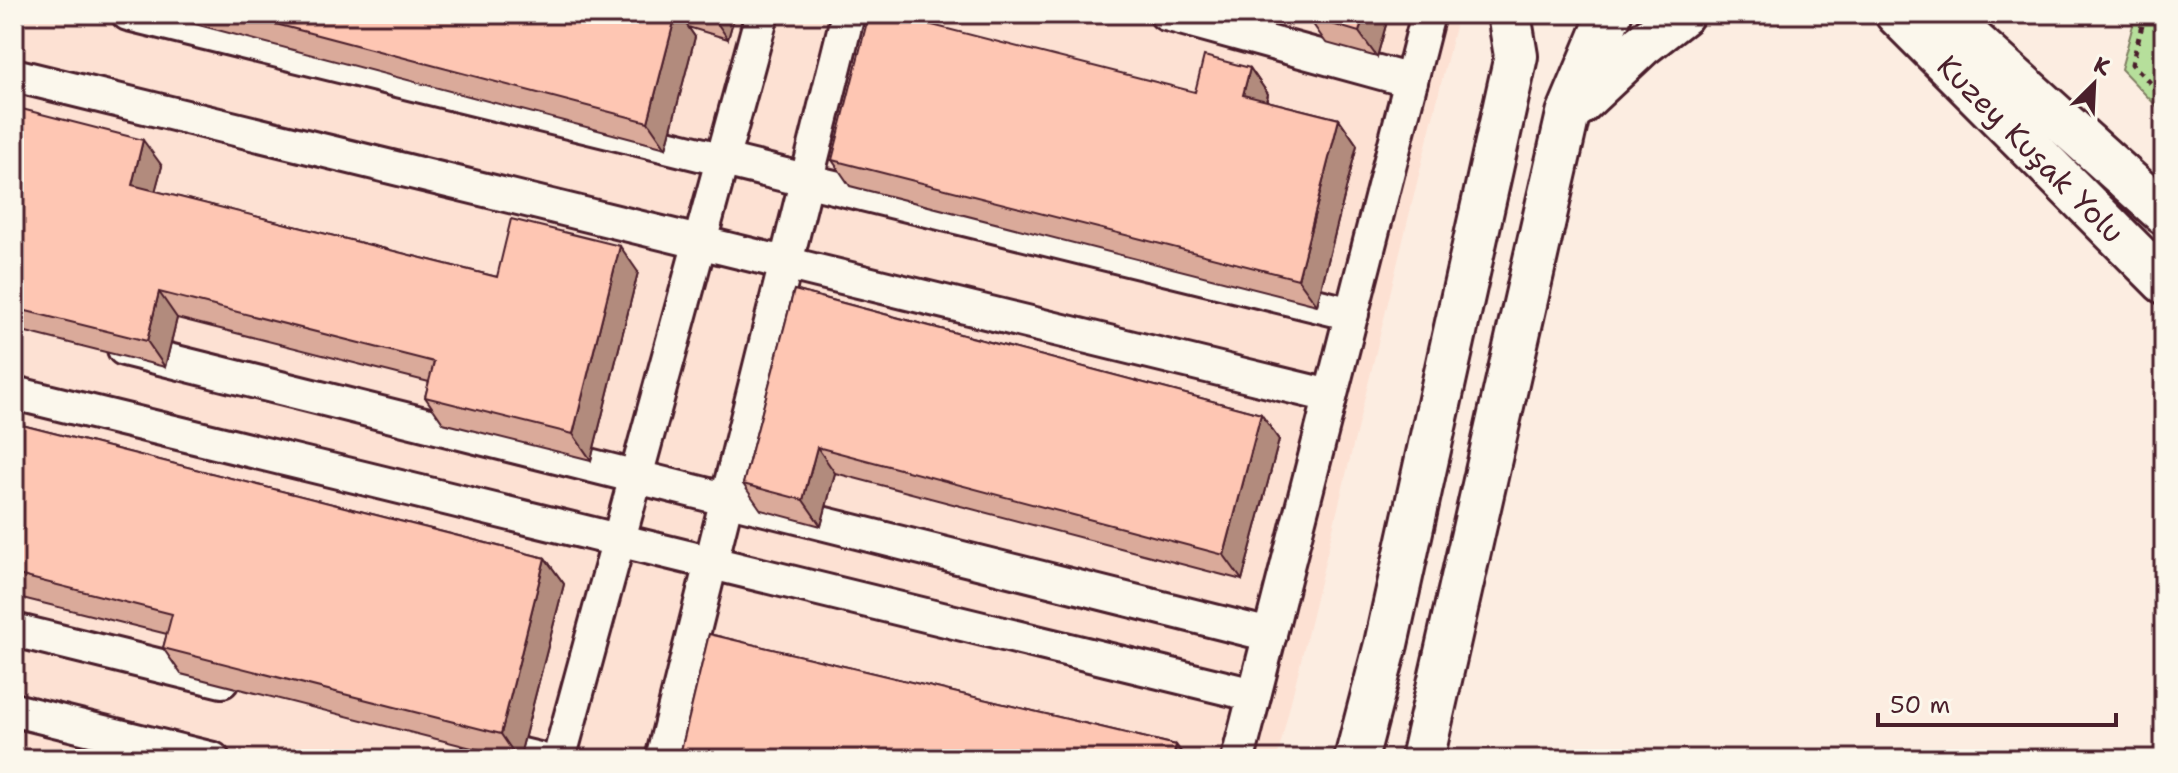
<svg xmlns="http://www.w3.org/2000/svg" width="2178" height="773" font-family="'Shantell Sans',sans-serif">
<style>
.built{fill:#fde1d3}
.green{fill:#b6df9b;stroke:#807f63;stroke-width:2}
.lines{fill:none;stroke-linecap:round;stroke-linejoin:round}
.minor-casing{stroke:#4a1f2b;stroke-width:38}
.major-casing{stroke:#4a1f2b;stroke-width:48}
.path{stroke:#4a1f2b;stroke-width:5;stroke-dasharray:6 6;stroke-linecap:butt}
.minor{stroke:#fbf7ec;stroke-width:32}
.major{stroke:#fbf7ec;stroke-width:42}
.wall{fill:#daaa9a;stroke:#4a1f2b;stroke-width:2}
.shaded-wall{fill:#b28b7d;stroke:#4a1f2b;stroke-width:2}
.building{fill:#fec6b3;stroke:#4a1f2b;stroke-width:2}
.labels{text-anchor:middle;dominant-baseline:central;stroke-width:7;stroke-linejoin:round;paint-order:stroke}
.street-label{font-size:30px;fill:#4a1f2b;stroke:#fbf7ec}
</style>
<rect width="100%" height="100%" fill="#fcede1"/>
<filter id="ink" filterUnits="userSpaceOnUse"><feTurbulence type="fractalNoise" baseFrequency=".0125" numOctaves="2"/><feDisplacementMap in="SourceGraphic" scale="16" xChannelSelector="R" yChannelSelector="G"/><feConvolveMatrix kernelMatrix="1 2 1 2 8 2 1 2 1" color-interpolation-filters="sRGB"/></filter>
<g filter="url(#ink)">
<path class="built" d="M14 14H1458L1277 759H14Z"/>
<path class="green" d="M2136 14H2164V114L2121 69Z"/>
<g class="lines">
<defs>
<g id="minor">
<path d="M128 14 1352 314"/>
<path d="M1166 14 1411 81"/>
<path d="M14 75 1330 396"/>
<path d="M124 349 1270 635"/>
<path d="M14 393 1254 695"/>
<path d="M14 630 222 681"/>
<path d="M14 710 213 759"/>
<path d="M480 745 539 759"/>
<path d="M559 759 762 14"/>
<path d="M662 759 848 14"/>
<path d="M1238 759 1428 14"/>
</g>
<g id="major">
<path id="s1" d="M1897 14 2164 282"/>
<path d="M1943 14 2164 213"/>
<path d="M1578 105 1642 45 1682 14"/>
<path d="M1356 759 1386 644 1516 56 1509 14"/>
<path d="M1422 759 1568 114 1610 14"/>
</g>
</defs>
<use href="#minor" class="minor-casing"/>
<use href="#major" class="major-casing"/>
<g class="path">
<path d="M2145 14 2132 64 2164 97"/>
<path d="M2148 14 2164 27"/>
</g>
<use href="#minor" class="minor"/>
<use href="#major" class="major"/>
</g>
<g class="wall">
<path d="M157 14H735L728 39 688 27 695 37 666 148Z"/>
<path d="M1389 14 1377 57 1326 43 1308 17Z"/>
<path d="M1250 68 1268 94 1267 101 1339 119 1357 145 1317 305 850 186 832 160 1195 92Z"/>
<path d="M14 107 162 166 155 191 497 277 638 272 591 460 443 423 425 397 429 382 177 318 165 367 14 329Z"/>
<path d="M794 290 1261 414 1279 440 1242 580 835 473 821 526 761 510 743 484Z"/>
<path d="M14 423 545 558 564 584 519 759H515L181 674 163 648 167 634 14 596Z"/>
<path d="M709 634 1176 745 1186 759H679Z"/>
</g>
<g class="shaded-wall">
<path d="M676 14H679L695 37 666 148 648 122Z"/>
<path d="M711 14H735L728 39Z"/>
<path d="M1364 14H1389L1377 57 1359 32Z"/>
<path d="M1250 68 1268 94 1261 121 1243 95Z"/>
<path d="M1339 119 1357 145 1317 305 1298 279Z"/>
<path d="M143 140 162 166 150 211 132 185Z"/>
<path d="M620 246 638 272 591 460 573 434Z"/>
<path d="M159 292 177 318 165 367 147 341Z"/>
<path d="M1261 414 1279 440 1242 580 1224 555Z"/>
<path d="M817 447 835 473 821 526 803 500Z"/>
<path d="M545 558 564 584 519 759H518L501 734Z"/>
<path d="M1176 745 1186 759H1173Z"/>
</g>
<g class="building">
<path d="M238 14H676L648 122Z"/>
<path d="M869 14H889L1195 92 1204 56 1250 68 1243 95 1339 119 1298 279 832 160Z"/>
<path d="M1308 14H1364L1359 32 1308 17Z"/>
<path d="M14 107 143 140 132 185 497 277 511 219 620 246 573 434 425 397 434 362 159 292 147 341 14 308Z"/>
<path d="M794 290 1261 414 1224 555 817 447 803 500 743 484Z"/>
<path d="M14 423 545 558 501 734 163 648 172 614 14 574Z"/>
<path d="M709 634 1176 745 1173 759H809L786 754 785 759H679Z"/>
<path d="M41 752 68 759H39Z"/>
</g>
</g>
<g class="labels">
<g class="street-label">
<text stroke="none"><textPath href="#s1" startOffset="190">Kuzey Kuşak Yolu</textPath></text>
</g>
</g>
<rect width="2178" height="773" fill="none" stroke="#fbf7ec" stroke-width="48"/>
<rect x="24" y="24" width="2130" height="725" fill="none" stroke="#4a1f2b" stroke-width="3" filter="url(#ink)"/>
<g transform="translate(2094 84) rotate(24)" stroke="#fbf7ec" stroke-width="6" paint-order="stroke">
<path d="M0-6L14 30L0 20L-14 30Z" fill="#4a1f2b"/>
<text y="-12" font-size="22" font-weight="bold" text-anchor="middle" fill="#4a1f2b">K</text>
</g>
<path d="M1878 713v12h238v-12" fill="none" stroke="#4a1f2b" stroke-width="4"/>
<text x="1890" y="713" font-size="24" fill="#4a1f2b" stroke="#fbf7ec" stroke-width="6" paint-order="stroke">50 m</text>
</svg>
